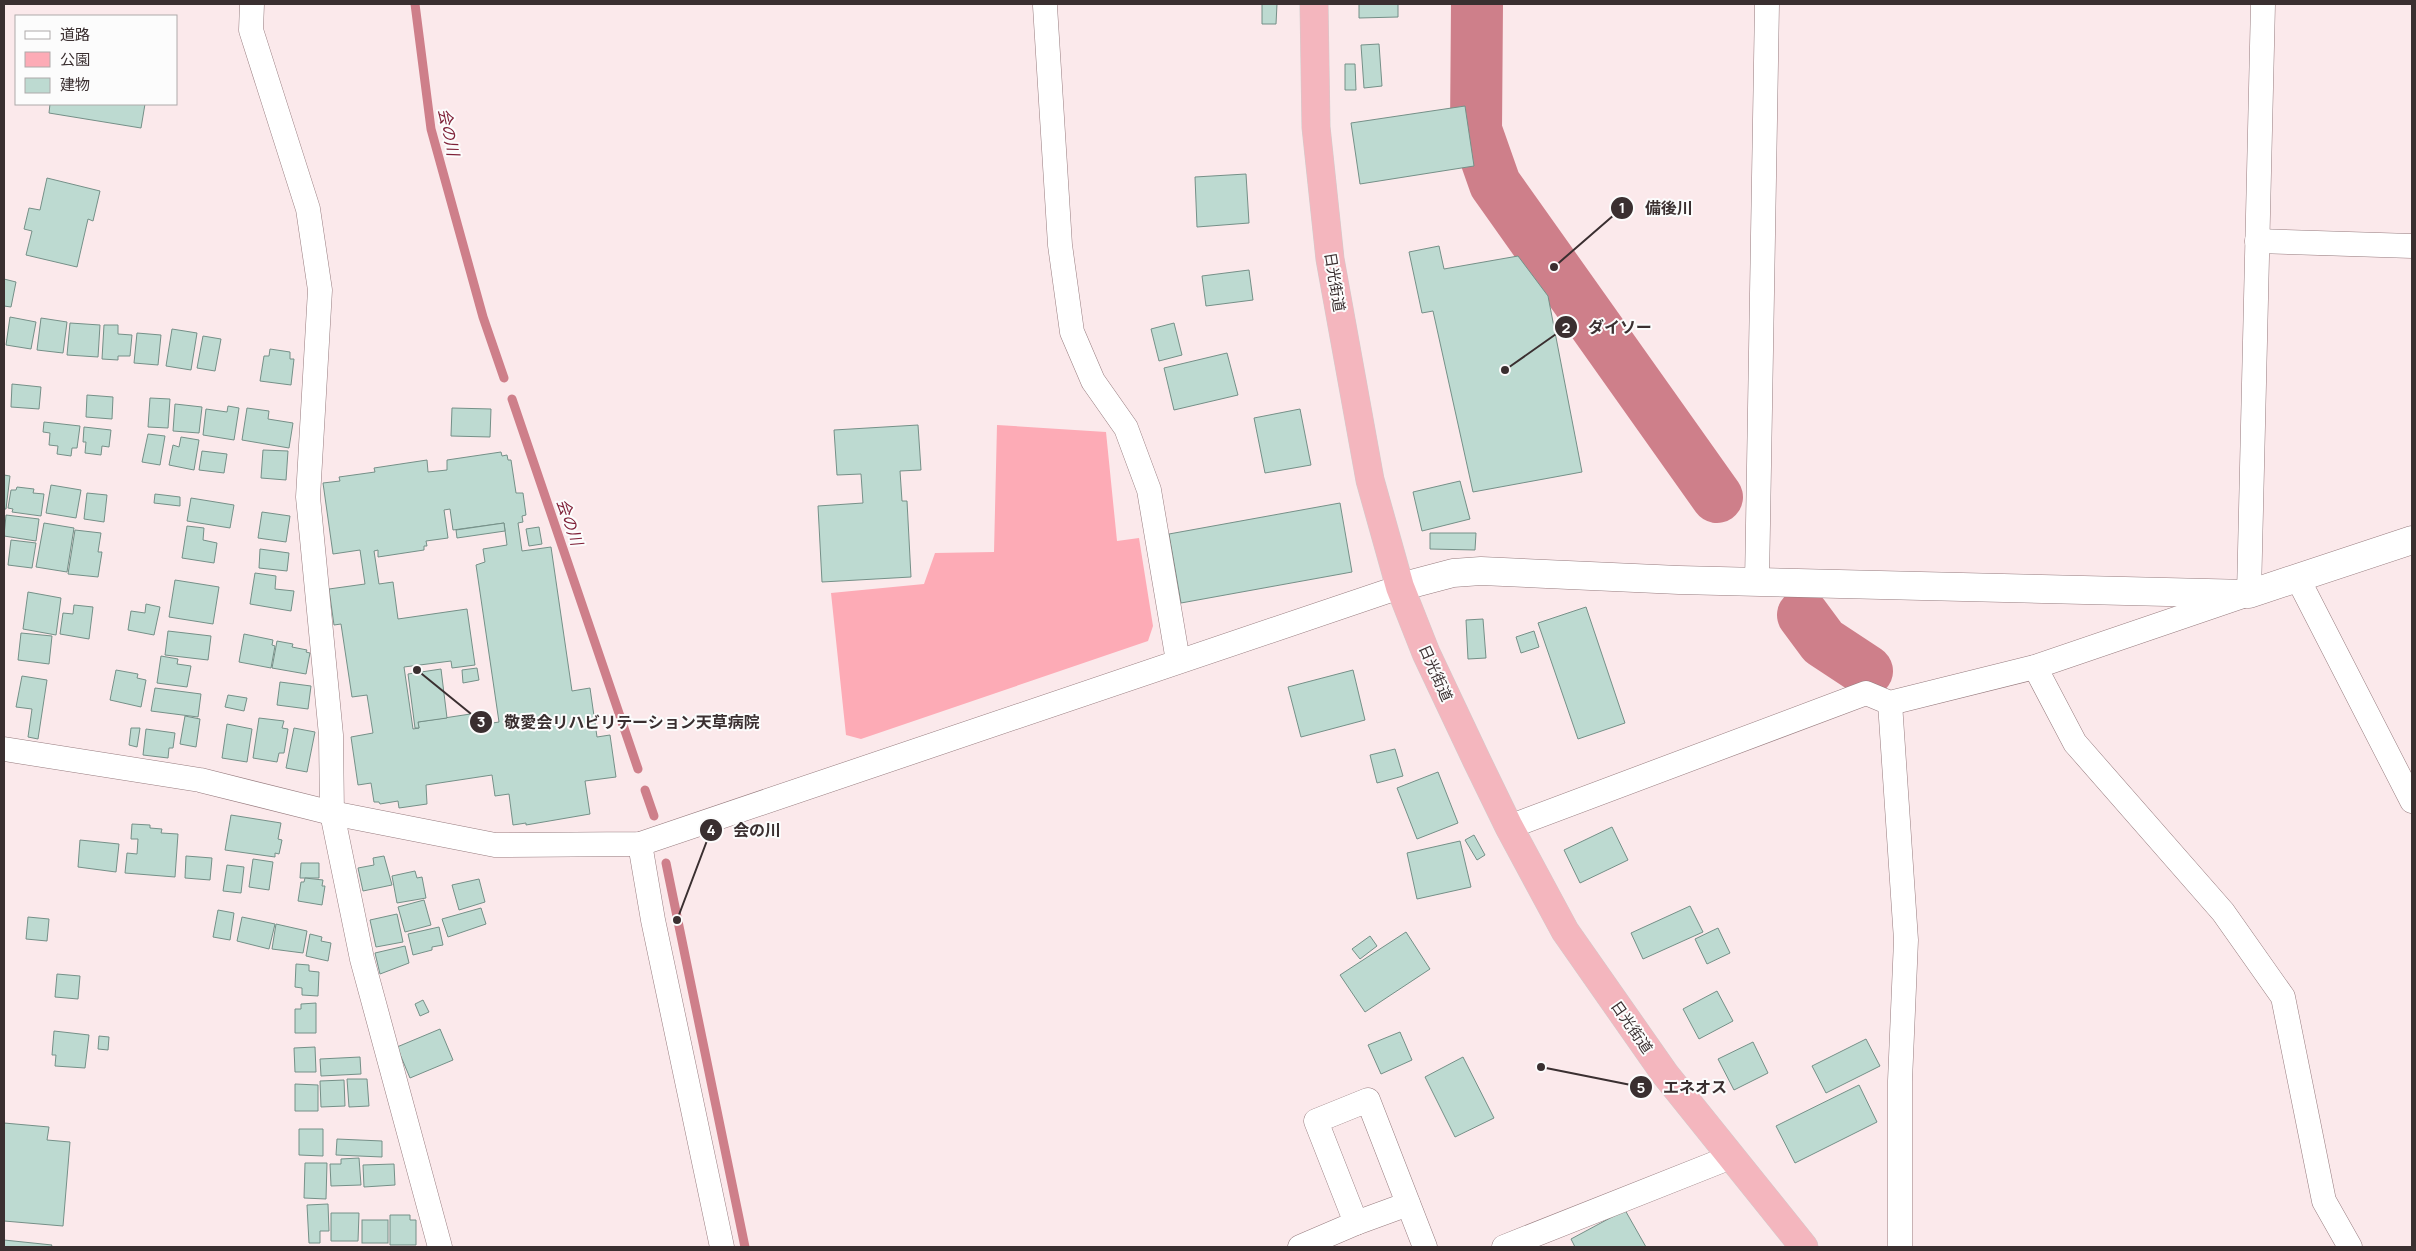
<svg xmlns="http://www.w3.org/2000/svg" width="2416" height="1251" font-family="Manrope,'Noto Sans JP',sans-serif">
<style>
.green{fill:#fdabb6}
.lines{fill:none;stroke-linecap:round;stroke-linejoin:round}
.stream{stroke:#ce7f8a;stroke-width:9}
.river{stroke:#ce7f8a;stroke-width:52}
.building{fill:#bddad1;stroke:#759088;fill-rule:evenodd}
.minor-casing{stroke:#977c7f;stroke-width:25}
.tertiary-casing{stroke:#977c7f;stroke-width:29}
.trunk-casing{stroke:#d0cdcd;stroke-width:29}
.minor{stroke:#fff;stroke-width:24}
.tertiary{stroke:#fff;stroke-width:28}
.trunk{stroke:#f4b6be;stroke-width:28}
.labels{text-anchor:middle;dominant-baseline:central;stroke-width:4;stroke-linejoin:round;paint-order:stroke}
.street-label{font-size:15px;fill:#3a2f30;stroke:#fcfcfc}
.water-label{font-size:16px;font-style:italic;fill:#7f2138;stroke:#fcfcfc}
.leader{fill:none;stroke:#3a2f30;stroke-width:2}
.callout-dot{fill:#3a2f30;stroke:#fcfcfc;stroke-width:2}
.mark-label{font-size:15px;text-anchor:middle;font-weight:bold;fill:#fff}
.callout-label{font-size:16px;text-anchor:middle;font-weight:bold;fill:#3a2f30;stroke:#fcfcfc;stroke-width:4;stroke-linejoin:round;paint-order:stroke}
</style>
<rect width="100%" height="100%" fill="#fbe9eb"/>
<path class="green" d="M997 425 1106 432 1117 541 1139 538 1153 626 1148 641 861 739 846 735 831 593 924 584 935 553 994 552Z"/>
<g class="lines">
<g class="stream">
<path d="M415 4 431 129 483 317 504 378"/>
<path d="M512 399 638 769"/>
<path d="M645 790 654 816"/>
<path d="M666 863 745 1247"/>
</g>
<g class="river">
<path d="M1477 4 1476 130 1495 184 1717 497"/>
<path d="M1803 615 1823 642 1867 671"/>
</g>
</g>
<g class="building">
<path d="M1262 4H1277L1276 24H1262Z"/>
<path d="M1359 4H1398V17L1359 18Z"/>
<path d="M1379 44 1382 86 1364 88 1361 45Z"/>
<path d="M1345 64H1355L1356 90H1345Z"/>
<path d="M50 104H145L141 128 49 113Z"/>
<path d="M1465 106 1474 166 1360 184 1351 123Z"/>
<path d="M1246 174 1249 223 1197 227 1195 177Z"/>
<path d="M47 178 100 191 93 221 88 219 77 267 26 255 32 231 24 229 29 208 40 210Z"/>
<path d="M1439 246 1444 269 1518 256 1548 296 1582 472 1473 492 1433 311 1422 313 1409 252Z"/>
<path d="M1249 270 1253 300 1206 306 1202 276Z"/>
<path d="M4 279 16 282 11 307 4 306Z"/>
<path d="M10 317 36 322 31 349 6 345Z"/>
<path d="M41 318 67 322 63 353 37 350Z"/>
<path d="M70 323 100 325 98 357 67 355Z"/>
<path d="M1174 323 1182 355 1159 361 1151 329Z"/>
<path d="M104 325H118V334L132 335 130 356H118V360L102 359Z"/>
<path d="M172 329 197 333 191 370 166 366Z"/>
<path d="M137 333 161 335 158 365 134 363Z"/>
<path d="M203 336 221 339 215 371 197 368Z"/>
<path d="M270 349 290 352V359H294L291 385 260 381 264 356H269Z"/>
<path d="M1227 353 1238 395 1174 410 1164 368Z"/>
<path d="M12 384 41 387 39 409 11 407Z"/>
<path d="M87 395 113 397 112 419 86 417Z"/>
<path d="M150 398 170 399 168 428 148 427Z"/>
<path d="M175 404 202 407 199 433 173 431Z"/>
<path d="M228 406 239 408 234 440 203 435 206 409 227 412Z"/>
<path d="M247 408 269 411 268 419 293 423 289 448 242 440Z"/>
<path d="M452 408 491 409 490 437 451 436Z"/>
<path d="M1300 409 1311 465 1265 473 1254 418Z"/>
<path d="M44 422 80 426 77 448H72L71 456 57 454 58 446 49 445 50 433 43 432Z"/>
<path d="M918 425 921 470 900 471 902 501H907L911 577 822 582 818 506 863 503 861 474 837 475 834 430Z"/>
<path d="M84 427 111 430 109 447 102 446 101 455 85 453 86 442H83Z"/>
<path d="M148 434 165 436 160 465 142 462Z"/>
<path d="M181 437 199 440 194 470 169 465 173 445 179 447Z"/>
<path d="M263 450 288 451 286 480 261 478Z"/>
<path d="M202 451 227 454 224 473 199 470Z"/>
<path d="M501 452 502 456 507 455 508 460H511L516 493H523L526 515 522 516 523 522 518 523 522 551 551 547 572 691 590 688 597 737 610 735 616 777 585 781 590 814 526 825V823L513 825 509 794 495 796 492 775 426 785 427 804 399 808 398 801 380 804 379 802H374L371 783 358 785 351 737 373 733 367 695 352 697 341 624 334 625 329 589 365 584 360 550 333 554 323 483 340 481 339 477 375 472 374 468 427 460 428 472 447 470V460ZM450 509 453 530 504 523 507 545 483 549 485 562 476 565 499 722 480 725 477 713 418 722 419 728 413 729 404 667 451 661 452 668 475 665 467 609 398 619 393 582 379 584 374 551 378 550V557L424 550V546H427L426 541 448 538 444 510Z"/>
<path d="M4 475 10 476 6 509H4Z"/>
<path d="M1460 481 1470 519 1422 531 1413 492Z"/>
<path d="M51 485 81 490 76 518 46 513Z"/>
<path d="M17 487 34 489 33 493 44 494 41 516 12 512 13 509 8 508 11 490H16Z"/>
<path d="M87 493 107 495 104 522 84 519Z"/>
<path d="M155 494 180 497V506L154 503Z"/>
<path d="M191 498 234 505 230 528 187 521Z"/>
<path d="M1340 503 1352 572 1181 603 1169 534Z"/>
<path d="M262 512 290 516 286 542 258 538Z"/>
<path d="M6 515 39 519 36 541 4 536Z"/>
<path d="M44 523 74 528 67 572 36 567Z"/>
<path d="M504 523 505 531 457 538 456 530Z"/>
<path d="M187 526 204 528 203 540 217 543 214 563 182 558Z"/>
<path d="M539 527 542 544 529 546 526 529Z"/>
<path d="M75 530 101 533 98 552H102L98 577 68 574Z"/>
<path d="M1430 533H1476L1475 550 1430 549Z"/>
<path d="M11 540 36 543 32 568 8 565Z"/>
<path d="M260 549 289 553 287 571 259 568Z"/>
<path d="M255 573 276 576 275 589 294 591 291 611 250 604Z"/>
<path d="M175 580 219 587 213 624 169 617Z"/>
<path d="M28 592 61 598 56 635 23 629Z"/>
<path d="M146 604 160 607 154 635 128 630 131 611 145 613Z"/>
<path d="M74 605 93 607 89 639 60 634 63 613 73 614Z"/>
<path d="M1586 607 1625 723 1578 739 1538 623Z"/>
<path d="M1483 619 1486 658 1468 659 1466 620Z"/>
<path d="M168 631 211 636 208 660 165 655Z"/>
<path d="M1534 631 1539 647 1521 653 1516 637Z"/>
<path d="M21 633 52 636 49 664 18 660Z"/>
<path d="M244 634 273 640 272 645 275 646 271 668 239 662Z"/>
<path d="M277 641 293 644 292 647 307 650 306 652 310 653 306 674 272 668Z"/>
<path d="M161 656 178 659 177 664 191 666 187 687 157 683Z"/>
<path d="M477 668 479 680 463 683 462 670Z"/>
<path d="M441 669 447 718 418 722 419 728H415L408 674Z"/>
<path d="M116 670 138 674 137 678 146 680 141 707 110 700Z"/>
<path d="M1353 670 1365 720 1301 737 1288 687Z"/>
<path d="M22 676 47 680 38 739 28 737 32 709 16 707Z"/>
<path d="M280 682 311 686 308 709 277 705Z"/>
<path d="M155 688 201 694 198 717 151 711Z"/>
<path d="M228 695 247 698 244 711 225 707Z"/>
<path d="M185 716 200 719 196 747 180 744Z"/>
<path d="M259 718 284 721 282 728 288 729 284 753H279L277 762 253 758Z"/>
<path d="M227 724 252 729 247 762 222 758Z"/>
<path d="M131 728H140L137 747 129 745Z"/>
<path d="M294 728 315 732 307 772 286 768Z"/>
<path d="M146 729 175 733 173 748H169L168 758 143 755Z"/>
<path d="M1395 749 1403 776 1377 783 1370 755Z"/>
<path d="M1438 772 1458 823 1417 839 1397 788Z"/>
<path d="M231 815 281 823 278 839 282 840 279 854 275 853V857L225 850Z"/>
<path d="M132 824 150 825V828L162 829 161 833 178 834 175 877 125 873 127 853 137 854 138 839H131Z"/>
<path d="M1612 827 1628 860 1580 883 1564 850Z"/>
<path d="M1474 835 1485 855 1477 860 1465 840Z"/>
<path d="M80 840 119 844 116 872 78 867Z"/>
<path d="M1460 841 1471 887 1417 899 1407 853Z"/>
<path d="M186 856 212 858 210 880 185 878Z"/>
<path d="M384 856 392 885 363 891 358 868 374 865 373 858Z"/>
<path d="M253 859 273 862 269 890 249 887Z"/>
<path d="M301 863H319V878H300Z"/>
<path d="M227 865 244 867 241 893 223 891Z"/>
<path d="M415 871 417 878 422 877 426 898 397 903 392 876Z"/>
<path d="M305 878 323 880 322 886H325L322 905 298 901 301 882H304Z"/>
<path d="M479 879 485 902 459 910 452 885Z"/>
<path d="M424 900 431 925 405 932 398 907Z"/>
<path d="M1690 906 1703 932 1643 959 1631 933Z"/>
<path d="M481 908 486 924 448 937 442 919Z"/>
<path d="M218 910 234 913 230 940 213 937Z"/>
<path d="M397 914 403 942 376 947 370 920Z"/>
<path d="M28 917 49 919 47 941 26 939Z"/>
<path d="M242 917 275 924 269 949 237 941Z"/>
<path d="M276 924 307 931 303 953 272 949Z"/>
<path d="M439 927 443 945 432 947V950L413 955 408 934Z"/>
<path d="M1718 928 1730 953 1707 964 1695 939Z"/>
<path d="M1406 932 1430 969 1365 1012 1340 975Z"/>
<path d="M310 934 322 937 321 941 331 943 328 961 306 956Z"/>
<path d="M1370 936 1377 946 1360 959 1352 949Z"/>
<path d="M405 946 409 963 380 974 375 953Z"/>
<path d="M296 964 309 965V971L319 972 318 996 302 995V988L295 987Z"/>
<path d="M57 974 80 976 78 999 55 997Z"/>
<path d="M1717 991 1733 1021 1699 1039 1683 1009Z"/>
<path d="M423 1000 429 1012 420 1016 415 1004Z"/>
<path d="M316 1003V1033H295V1009H301V1004Z"/>
<path d="M440 1029 453 1060 410 1078 397 1047Z"/>
<path d="M54 1031 89 1035 85 1068 55 1066 56 1055H52Z"/>
<path d="M1400 1032 1412 1060 1381 1074 1368 1045Z"/>
<path d="M99 1036 109 1037 108 1050 98 1049Z"/>
<path d="M1866 1039 1880 1066 1826 1093 1812 1066Z"/>
<path d="M1753 1042 1768 1073 1734 1090 1718 1059Z"/>
<path d="M315 1047 316 1072H295L294 1048Z"/>
<path d="M360 1057 361 1074 321 1076 320 1059Z"/>
<path d="M1463 1057 1494 1118 1455 1137 1425 1077Z"/>
<path d="M347 1079H367L369 1106 349 1107Z"/>
<path d="M344 1080 345 1106 321 1107 320 1081Z"/>
<path d="M295 1084 318 1085V1111H295Z"/>
<path d="M1859 1085 1877 1122 1795 1163 1776 1126Z"/>
<path d="M4 1123 49 1127 47 1140 70 1142 63 1226 4 1221Z"/>
<path d="M299 1129H323V1156L299 1155Z"/>
<path d="M337 1139 382 1141V1157L336 1155Z"/>
<path d="M359 1158 361 1185 331 1186 330 1164H341V1159Z"/>
<path d="M305 1163H327L326 1199 304 1198Z"/>
<path d="M394 1164 395 1185 364 1187 363 1165Z"/>
<path d="M328 1204 329 1231H320V1243H309L307 1205Z"/>
<path d="M1625 1210 1646 1247H1575L1571 1239Z"/>
<path d="M331 1213H359L358 1241H331Z"/>
<path d="M390 1215H410V1220H416V1245H390Z"/>
<rect x="362" y="1220" width="26" height="23"/>
<path d="M4 1240 52 1245 51 1247H4Z"/>
</g>
<g class="lines">
<defs>
<g id="minor">
<path d="M252 4 251 30 308 209 320 290 308 497 331 735 332 813 362 959 440 1247"/>
<path d="M1045 6 1060 245 1072 332 1093 381 1126 428 1149 490 1178 661"/>
<path d="M2257 241 2412 246"/>
<path d="M2298 579 2412 801"/>
<path d="M1757 582 1767 4"/>
<path d="M2035 667 2075 743 2223 912 2283 997 2324 1201 2350 1247"/>
<path d="M1890 703 1906 940 1900 1081V1247"/>
<path d="M4 749 200 780 332 813 495 845 640 844 1400 587"/>
<path d="M1509 827 1866 693 1890 703 2035 667 2249 594 2263 4"/>
<path d="M640 844 653 920 722 1247"/>
<path d="M1356 1223 1408 1204"/>
<path d="M1300 1247 1356 1223 1316 1121 1368 1100 1425 1247"/>
<path d="M1504 1247 1731 1157"/>
</g>
<path id="tertiary" d="M1400 587 1453 573 1481 571 1679 580 2249 594 2412 540"/>
<path id="trunk" d="M1314 4 1316 127 1330 259 1370 480 1400 587 1426 653 1476 759 1509 827 1565 931 1665 1074 1804 1247"/>
</defs>
<use href="#minor" class="minor-casing"/>
<use href="#tertiary" class="tertiary-casing"/>
<use href="#trunk" class="trunk-casing"/>
<use href="#minor" class="minor"/>
<use href="#tertiary" class="tertiary"/>
<use href="#trunk" class="trunk"/>
</g>
<g class="labels">
<g class="street-label">
<text transform="translate(1335 282) rotate(81)">日光街道</text>
<text transform="translate(1436 673) rotate(66)">日光街道</text>
<text transform="translate(1632 1027) rotate(55)">日光街道</text>
</g>
<g class="water-label">
<text transform="translate(449 132) rotate(78)">会の川</text>
<text transform="translate(570 522) rotate(71)">会の川</text>
</g>
</g>
<path class="leader" d="M1554 267L1622 208M1505 370L1566 327M417 670L481 722M677 920L711 830M1541 1067L1641 1087"/>
<g class="callout-dot">
<circle cx="1554" cy="267" r="5"/>
<circle cx="1505" cy="370" r="5"/>
<circle cx="417" cy="670" r="5"/>
<circle cx="677" cy="920" r="5"/>
<circle cx="1541" cy="1067" r="5"/>
<circle cx="1622" cy="208" r="12"/>
<circle cx="1566" cy="327" r="12"/>
<circle cx="481" cy="722" r="12"/>
<circle cx="711" cy="830" r="12"/>
<circle cx="1641" cy="1087" r="12"/>
</g>
<g class="mark-label">
<text x="1622" y="213">1</text>
<text x="1566" y="333">2</text>
<text x="481" y="727">3</text>
<text x="711" y="835">4</text>
<text x="1641" y="1093">5</text>
</g>
<g class="callout-label">
<text x="1669" y="214">備後川</text>
<text x="1620" y="333">ダイソー</text>
<text x="632" y="728">敬愛会リハビリテーション天草病院</text>
<text x="757" y="836">会の川</text>
<text x="1695" y="1093">エネオス</text>
</g>
<rect width="2416" height="1251" fill="none" stroke="#3a2f30" stroke-width="10"/>
<rect x="15" y="15" width="162" height="90" fill="#fcfcfc" stroke="#aeaaaa"/>
<rect x="25" y="31" width="25" height="8" fill="#ffffff" stroke="#aeaaaa"/>
<text x="60" y="40" font-size="15" fill="#3a2f30">道路</text>
<rect x="25" y="52" width="25" height="15" fill="#fdabb6" stroke="#aeaaaa"/>
<text x="60" y="65" font-size="15" fill="#3a2f30">公園</text>
<rect x="25" y="78" width="25" height="15" fill="#bddad1" stroke="#aeaaaa"/>
<text x="60" y="90" font-size="15" fill="#3a2f30">建物</text>
</svg>
